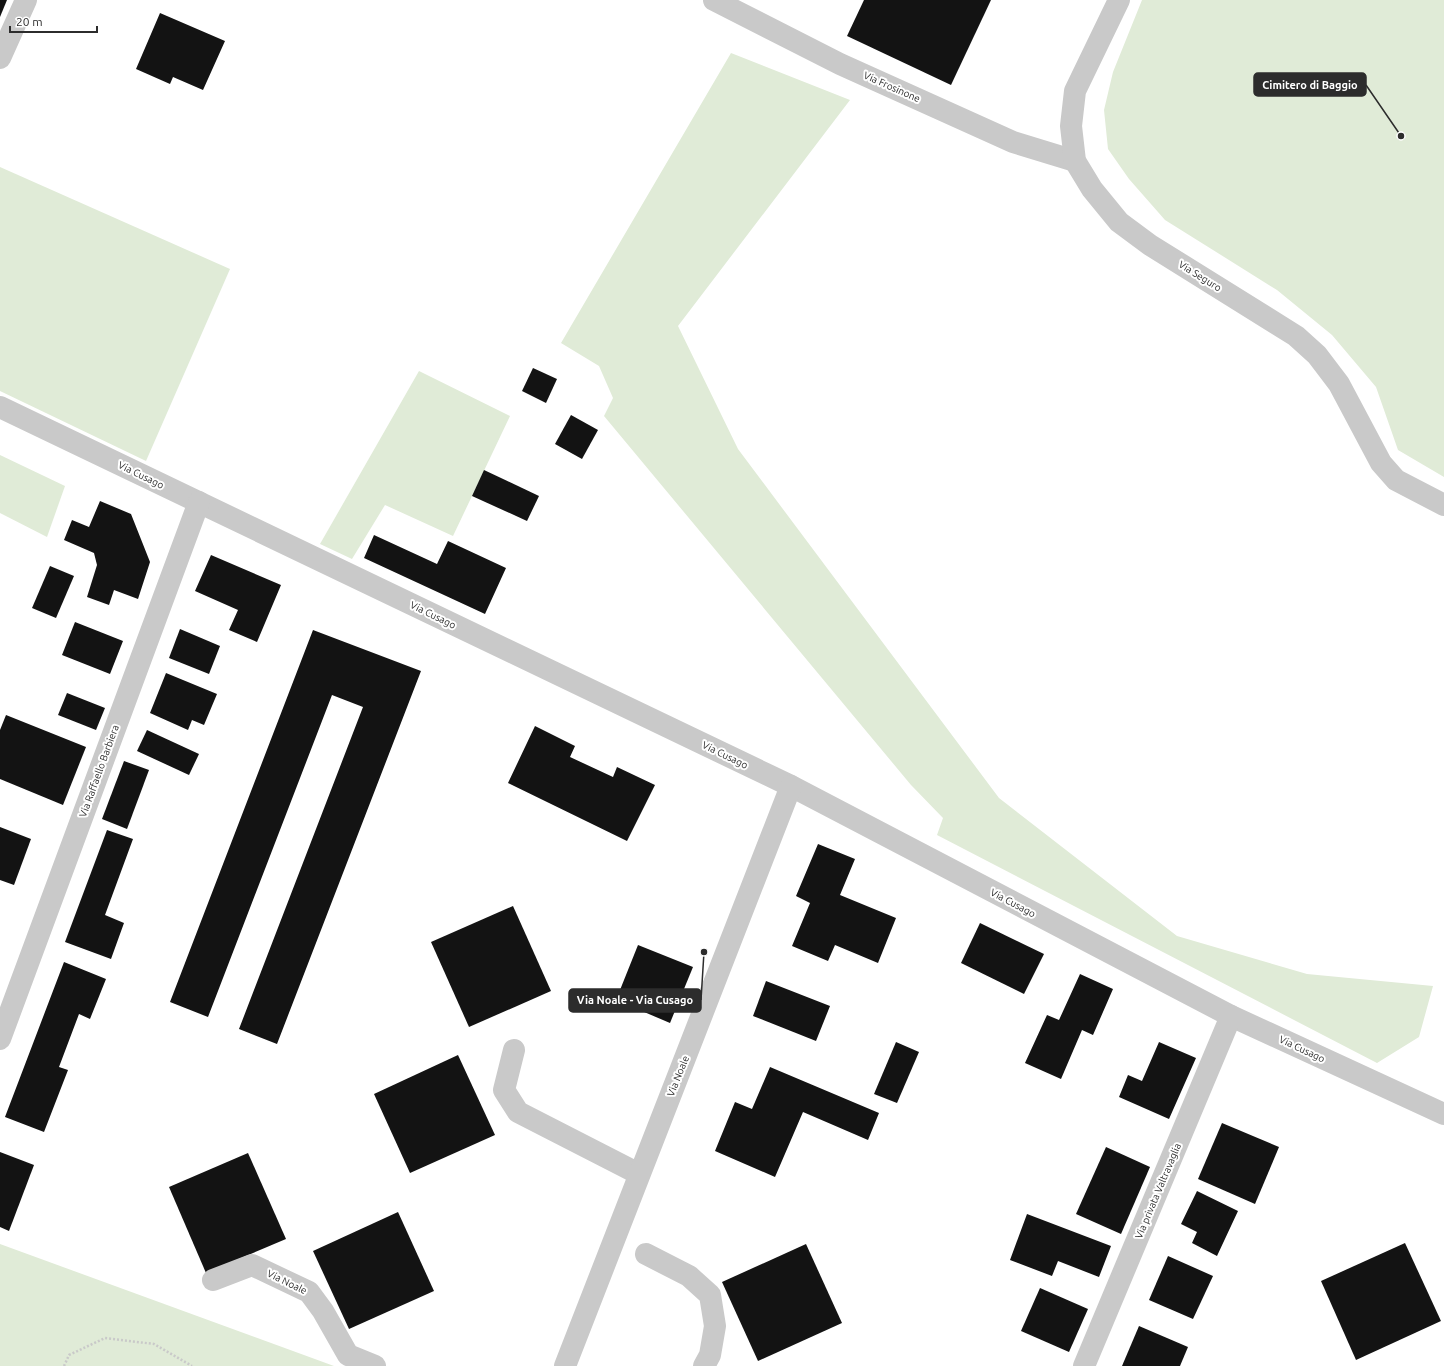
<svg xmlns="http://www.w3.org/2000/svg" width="1444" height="1366" font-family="Ubuntu,sans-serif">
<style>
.green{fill:#e0ebd7}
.building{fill:#131313}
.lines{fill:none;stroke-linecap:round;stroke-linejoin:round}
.path{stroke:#c9c9c9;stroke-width:2.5;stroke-dasharray:2 2;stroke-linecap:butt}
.minor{stroke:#c9c9c9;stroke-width:22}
.labels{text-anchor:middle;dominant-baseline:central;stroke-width:4;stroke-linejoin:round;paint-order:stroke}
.street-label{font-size:10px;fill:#2c2c2c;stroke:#fff}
.leader{fill:none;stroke:#2c2c2c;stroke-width:1.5}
.callout-dot{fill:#2c2c2c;stroke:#fff;stroke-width:1.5}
.callout{fill:#2c2c2c;stroke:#2c2c2c;stroke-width:1.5}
.callout-label{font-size:11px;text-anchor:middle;font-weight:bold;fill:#fff}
</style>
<rect width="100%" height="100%" fill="#fff"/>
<g class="green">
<path d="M1142 0H1444V477L1398 450 1376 387 1332 335 1277 290 1165 220 1129 179 1108 149 1104 110 1113 72Z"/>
<path d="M731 53 850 100 678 326 738 449 999 798 1177 936 1307 974 1433 986 1419 1037 1377 1063 937 835 943 818 911 785 604 416 613 398 599 366 561 343Z"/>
<path d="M0 167 230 269 146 461 0 391Z"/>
<path d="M419 371 510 416 453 536 385 505 352 559 320 544Z"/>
<path d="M0 455 65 486 47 537 0 513Z"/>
<path d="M0 1244 334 1366H0Z"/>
</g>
<g class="building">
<path d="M0 0H7L0 17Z"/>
<path d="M864 0H991L951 85 847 36Z"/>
<path d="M160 13 225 41 203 90 173 77 170 84 136 69Z"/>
<path d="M533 368 557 379 546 403 522 391Z"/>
<path d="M571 415 598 430 582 459 555 444Z"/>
<path d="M484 470 539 496 527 521 472 496Z"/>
<path d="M100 501 131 514 150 562 138 599 114 590 109 605 87 597 97 565 94 553 64 540 72 520 89 527Z"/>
<path d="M374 535 437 564 448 541 506 568 485 614 364 558Z"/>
<path d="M211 555 281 585 257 642 229 630 238 610 195 591Z"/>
<path d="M50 566 74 576 56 618 32 608Z"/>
<path d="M75 622 123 641 110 674 62 655Z"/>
<path d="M180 629 220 646 209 674 169 658Z"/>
<path d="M313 630 421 671 277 1044 239 1029 363 707 332 695 208 1017 170 1002Z"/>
<path d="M166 673 217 694 204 725 192 720 188 730 150 713Z"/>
<path d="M67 693 105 708 96 730 58 715Z"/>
<path d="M6 715 86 747 63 805 0 779V730Z"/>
<path d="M535 726 575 746 570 757 613 777 617 767 655 785 627 841 508 783Z"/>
<path d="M147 730 199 754 189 775 137 751Z"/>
<path d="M124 761 149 770 127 829 102 819Z"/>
<path d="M0 827 31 839 14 885 0 880Z"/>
<path d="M107 830 133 839 105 915 124 923 111 959 65 942Z"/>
<path d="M818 844 855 859 840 895 896 918 878 963 835 945 828 961 792 946 810 903 796 896Z"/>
<path d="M513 906 551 991 469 1027 431 942Z"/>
<path d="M980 923 1044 954 1024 994 961 963Z"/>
<path d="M638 945 693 967 670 1023 616 1000Z"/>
<path d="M64 962 106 979 90 1019 79 1014 59 1067 68 1070 44 1132 5 1117Z"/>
<path d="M1080 974 1113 989 1093 1035 1082 1030 1061 1079 1025 1063 1047 1015 1059 1020Z"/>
<path d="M766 981 830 1006 816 1041 753 1016Z"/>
<path d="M896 1042 919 1052 897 1103 874 1094Z"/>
<path d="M1159 1042 1196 1058 1169 1119 1119 1097 1128 1075 1142 1081Z"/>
<path d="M458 1055 495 1135 410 1173 374 1094Z"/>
<path d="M770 1067 879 1113 868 1140 803 1112 775 1177 715 1151 735 1102 752 1109Z"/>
<path d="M1222 1123 1279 1147 1255 1204 1198 1179Z"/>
<path d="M1106 1147 1150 1167 1121 1234 1076 1214Z"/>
<path d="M0 1152 34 1165 9 1231 0 1227Z"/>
<path d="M248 1153 286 1239 206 1273 169 1187Z"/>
<path d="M1197 1191 1238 1211 1217 1256 1192 1243 1197 1232 1181 1224Z"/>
<path d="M398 1212 434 1291 349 1329 313 1251Z"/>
<path d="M1027 1214 1111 1246 1099 1277 1058 1261 1052 1276 1010 1260Z"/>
<path d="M1405 1243 1441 1321 1356 1360 1321 1281Z"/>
<path d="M806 1244 842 1323 758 1361 722 1282Z"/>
<path d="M1168 1256 1213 1276 1193 1319 1149 1300Z"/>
<path d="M1040 1288 1088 1309 1069 1352 1021 1331Z"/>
<path d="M1139 1326 1188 1347 1180 1366H1122Z"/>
</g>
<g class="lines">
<path class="path" d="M64 1366 69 1355 105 1338 154 1344 192 1366"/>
<g class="minor">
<path d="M714 0 840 64 1013 142 1075 161"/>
<path d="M1119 0 1075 91 1071 126 1075 161 1092 189 1119 222 1150 245 1296 336 1317 355 1339 384 1381 463 1396 480 1444 505"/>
<path d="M0 58 26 0"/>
<path d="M0 407 791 786 1231 1016 1444 1114"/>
<path d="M0 1039 199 502"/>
<path d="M514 1050 504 1090 518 1112 639 1174"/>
<path d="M646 1254 689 1276 710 1295 715 1326 710 1355 704 1366"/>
<path d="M213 1280 252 1265 309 1292 323 1311 348 1355 375 1366"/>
<path d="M565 1366 791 786"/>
<path d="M1084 1366 1231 1016"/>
</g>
</g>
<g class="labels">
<g class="street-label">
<text transform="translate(892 87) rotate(24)">Via Frosinone</text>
<text transform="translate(1200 276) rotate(32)">Via Seguro</text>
<text transform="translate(141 475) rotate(26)">Via Cusago</text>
<text transform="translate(433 615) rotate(26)">Via Cusago</text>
<text transform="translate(725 755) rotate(26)">Via Cusago</text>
<text transform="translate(99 771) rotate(-70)">Via Raffaello Barbiera</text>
<text transform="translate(1013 903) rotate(28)">Via Cusago</text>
<text transform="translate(1302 1049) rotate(25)">Via Cusago</text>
<text transform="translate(678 1076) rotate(-68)">Via Noale</text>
<text transform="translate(1158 1191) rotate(-67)">Via privata Valtravaglia</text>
<text transform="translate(287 1282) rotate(26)">Via Noale</text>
</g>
</g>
<path class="leader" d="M1401 136L1366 85M704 952L701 1000"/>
<g class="callout-dot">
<circle cx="1401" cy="136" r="4"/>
<circle cx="704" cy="952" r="4"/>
</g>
<g class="callout">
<rect x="1254" y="73" width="112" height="23" rx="4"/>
<rect x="569" y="989" width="132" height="23" rx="4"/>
</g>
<g class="callout-label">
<text x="1310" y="89">Cimitero di Baggio</text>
<text x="635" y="1004">Via Noale - Via Cusago</text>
</g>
<path d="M10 26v6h87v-6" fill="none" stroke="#2c2c2c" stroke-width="2"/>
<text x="16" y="26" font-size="12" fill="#2c2c2c" stroke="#ffffff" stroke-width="3" paint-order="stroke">20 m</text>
</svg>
